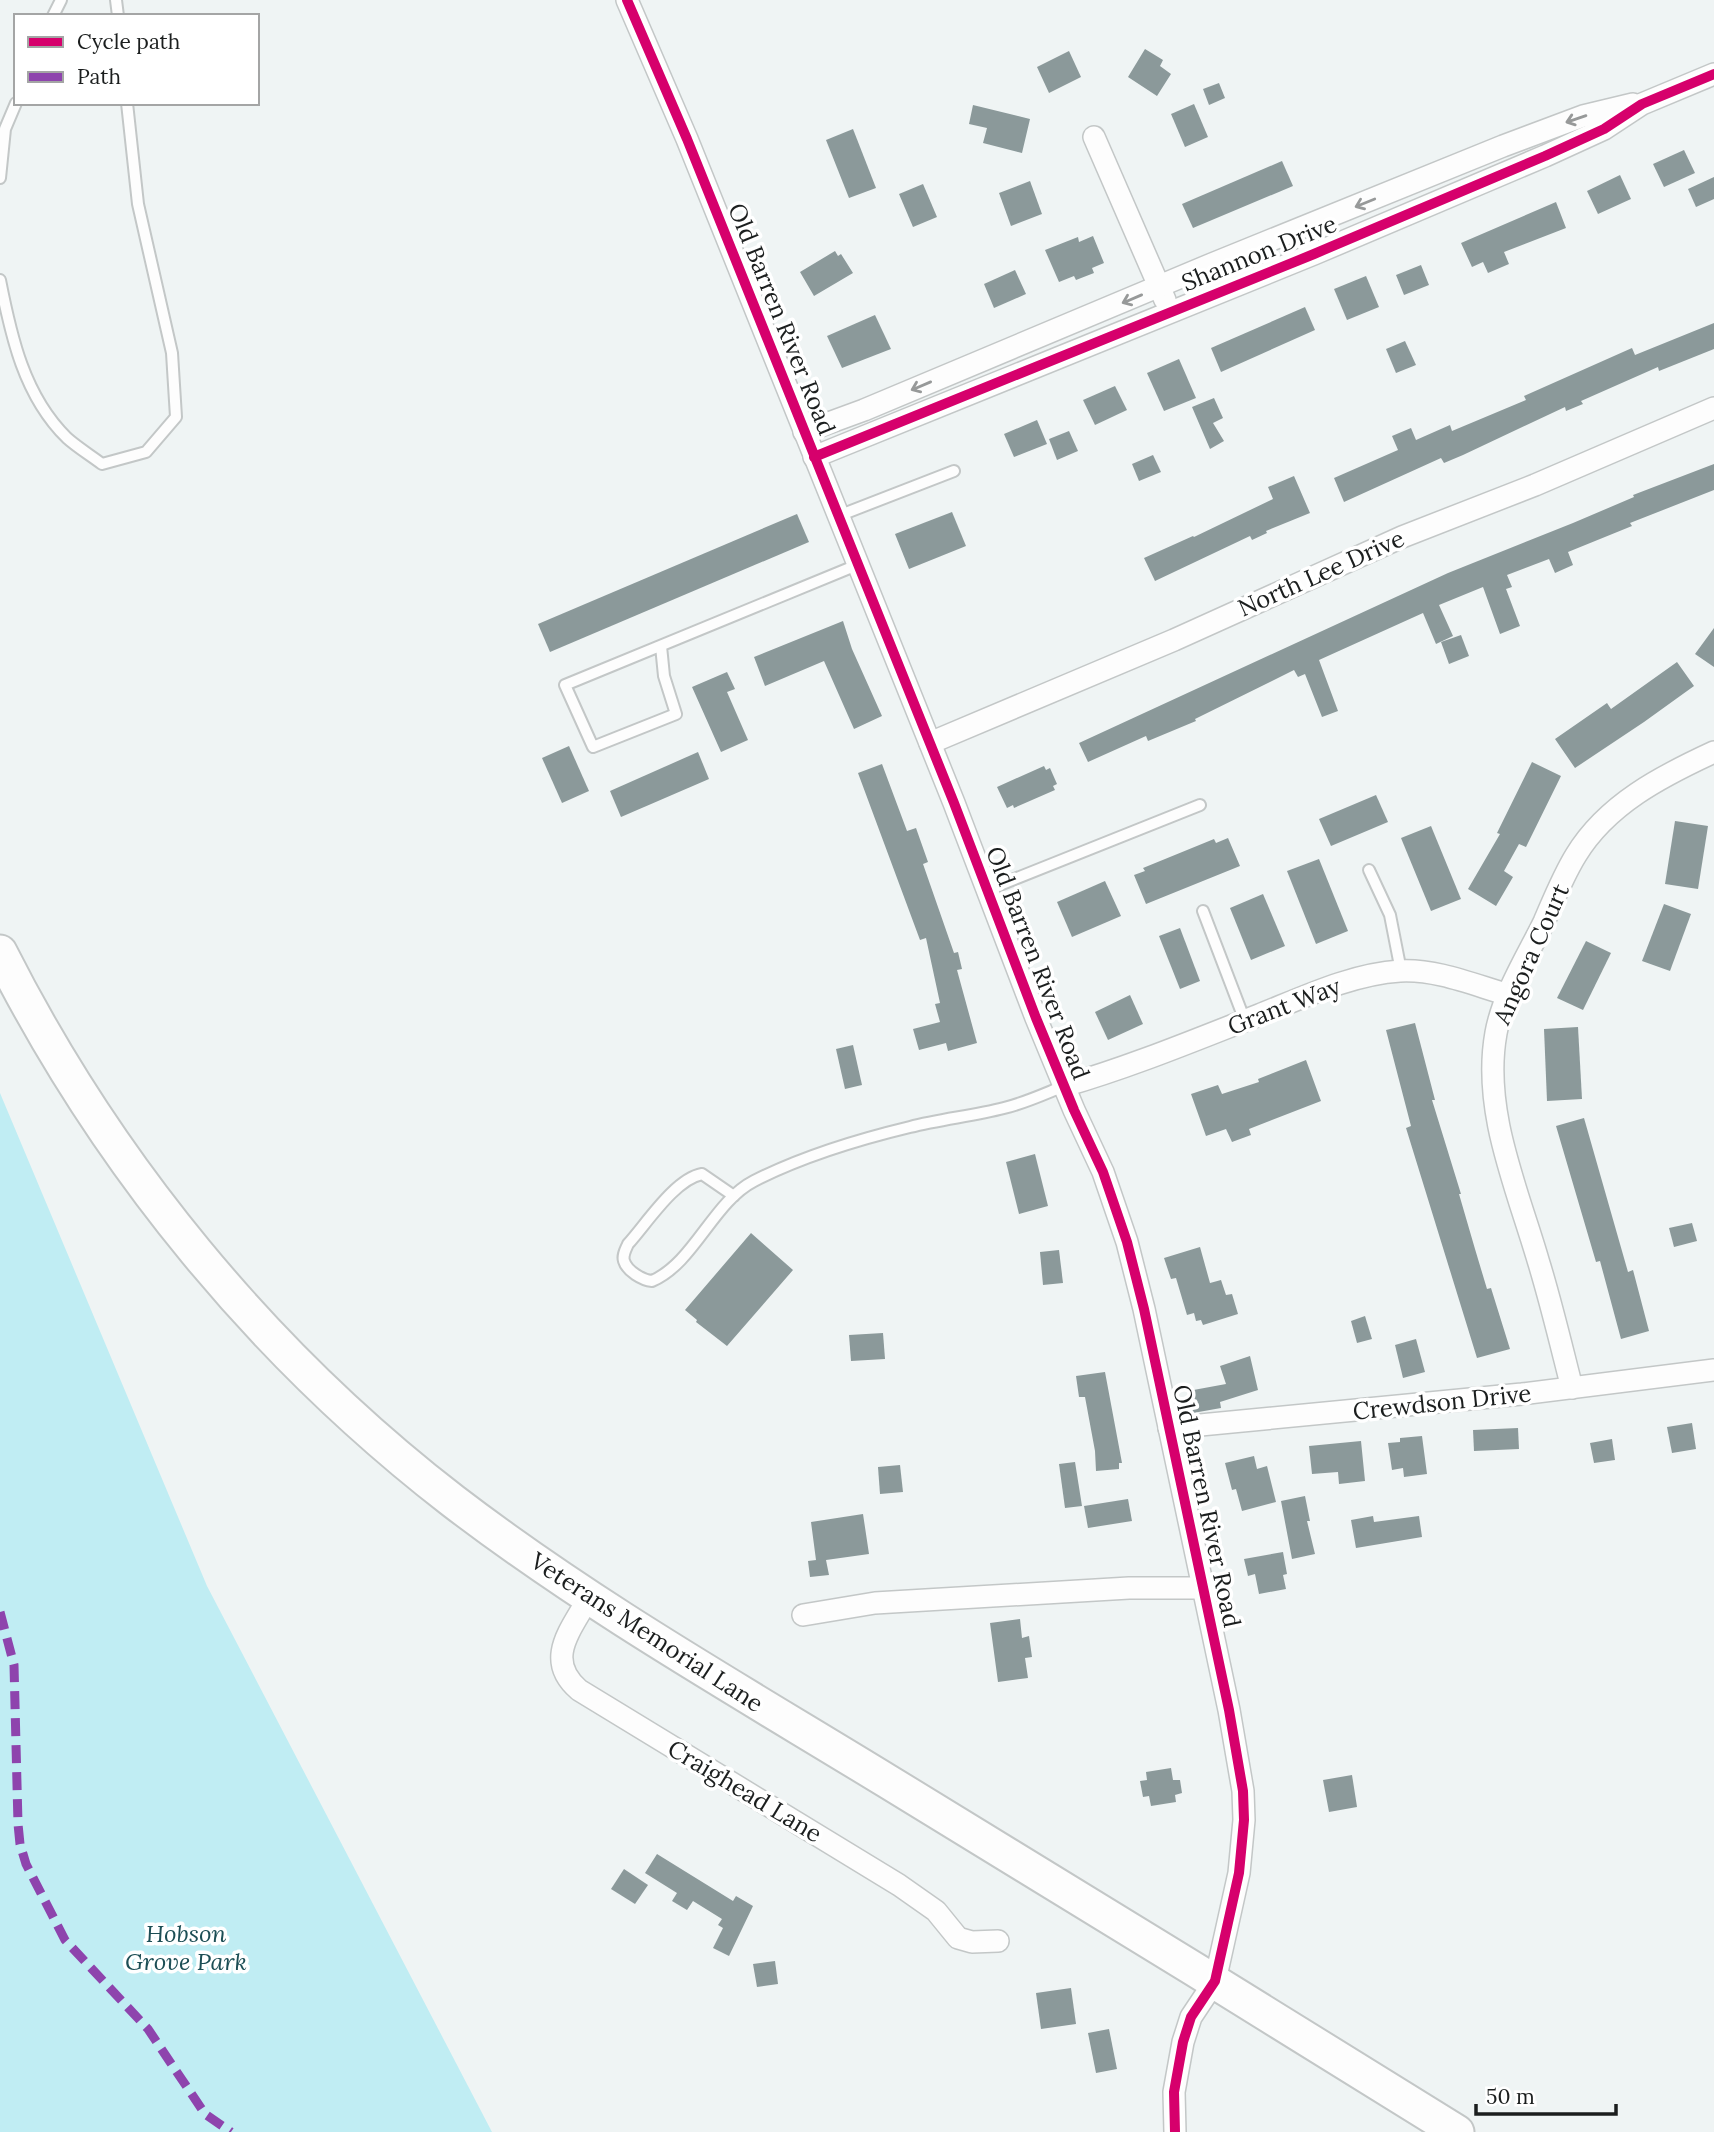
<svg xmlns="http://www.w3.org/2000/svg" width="1714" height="2132" font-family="Lora,serif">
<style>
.green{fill:#c0edf3}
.building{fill:#8b999a}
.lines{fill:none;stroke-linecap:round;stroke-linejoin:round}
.service-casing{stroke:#c3c7c7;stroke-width:14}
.minor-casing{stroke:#c3c7c7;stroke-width:24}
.primary-casing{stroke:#c3c7c7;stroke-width:37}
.service{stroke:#fdfdfd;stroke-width:10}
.minor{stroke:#fdfdfd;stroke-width:21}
.primary{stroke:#fdfdfd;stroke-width:33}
.quiet{stroke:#8e44ad;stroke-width:9;stroke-dasharray:18 9;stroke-linecap:butt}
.cycleway-casing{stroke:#fff;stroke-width:15}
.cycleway{stroke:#d6006c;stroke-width:10}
.oneway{stroke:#979999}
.labels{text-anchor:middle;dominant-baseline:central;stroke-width:7;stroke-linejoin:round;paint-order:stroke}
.street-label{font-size:24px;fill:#1b1e1e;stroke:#fff}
.park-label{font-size:24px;font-style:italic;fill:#1c4e55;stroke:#fff}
</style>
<rect width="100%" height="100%" fill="#eff4f4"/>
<path class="green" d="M0 1093 207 1586 492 2132H0Z"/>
<g class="building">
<path d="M1145 49 1163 60 1160 66 1171 74 1157 96 1128 77Z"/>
<path d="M1069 51 1081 77 1049 93 1037 67Z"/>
<path d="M1219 83 1225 98 1209 105 1203 89Z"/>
<path d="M1194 104 1208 137 1185 147 1171 114Z"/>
<path d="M973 105 1030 119 1022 153 983 143 987 128 969 124Z"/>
<path d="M853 129 876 188 849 198 826 140Z"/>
<path d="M1684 150 1695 173 1664 187 1653 164Z"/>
<path d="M1282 161 1293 186 1193 228 1182 204Z"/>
<path d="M1620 175 1631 199 1598 214 1587 191Z"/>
<path d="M1714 177V199L1696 207 1688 189Z"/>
<path d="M1030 181 1042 214 1011 226 999 193Z"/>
<path d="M923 184 937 217 913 227 899 194Z"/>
<path d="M1556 202 1566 228 1504 252 1509 264 1488 273 1483 262 1472 267 1461 243Z"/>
<path d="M1093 236 1104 263 1092 268 1094 273 1076 280 1074 276 1059 282 1045 250 1078 237 1079 242Z"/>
<path d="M835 251 838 256 841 254 853 273 814 296 800 272Z"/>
<path d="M1421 265 1429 285 1404 295 1396 275Z"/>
<path d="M1015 270 1026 294 994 308 984 284Z"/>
<path d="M1366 276 1379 307 1347 320 1334 289Z"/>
<path d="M1305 307 1315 330 1221 372 1211 348Z"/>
<path d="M875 315 891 349 842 368 827 336Z"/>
<path d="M1714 323V349L1659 371 1658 367 1581 401 1583 404 1566 411 1565 407 1463 455 1444 463 1441 458 1344 502 1334 478 1398 450 1392 436 1411 428 1416 440 1450 425 1452 431 1526 400 1524 396 1632 348 1635 355Z"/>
<path d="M1405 341 1416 365 1396 373 1386 349Z"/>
<path d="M1179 359 1196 398 1164 411 1147 373Z"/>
<path d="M1115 386 1127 410 1095 425 1083 400Z"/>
<path d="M1214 398 1223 418 1213 423 1224 441 1210 449 1192 407Z"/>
<path d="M1037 420 1047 444 1014 457 1004 434Z"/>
<path d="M1069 431 1078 451 1057 460 1049 439Z"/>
<path d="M1153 455 1161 472 1139 481 1132 464Z"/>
<path d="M1714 464V490L1630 523 1632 526 1568 552 1573 565 1555 573 1549 559 1507 575 1512 587 1506 589 1520 626 1500 634 1483 587 1439 605 1453 636 1436 644 1423 613 1319 660 1338 711 1322 717 1305 674 1298 677 1294 670 1195 719 1196 721 1148 741 1146 736 1088 762 1079 743 1448 573 1573 523 1634 497 1633 495Z"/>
<path d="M1294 476 1310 513 1266 531 1267 533 1252 540 1250 536 1155 581 1144 558 1193 536 1194 537 1273 499 1268 487Z"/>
<path d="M952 512 966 546 909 569 895 534Z"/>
<path d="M797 514 809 542 550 652 538 624Z"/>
<path d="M843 621 852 649 882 716 854 729 824 661 765 686 754 657Z"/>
<path d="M1714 628V667L1695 654Z"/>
<path d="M1461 635 1469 656 1449 664 1441 642Z"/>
<path d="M1677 662 1694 686 1644 722 1575 768 1555 739 1607 703 1611 709Z"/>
<path d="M727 672 735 689 727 692 748 740 721 752 692 687Z"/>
<path d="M569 746 589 791 562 803 542 758Z"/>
<path d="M698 752 709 779 621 817 610 791Z"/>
<path d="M1532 762 1561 776 1526 847 1519 844 1504 871 1513 877 1496 906 1468 889 1500 834 1497 833Z"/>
<path d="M882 764 907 831 916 828 928 862 923 864 954 953 958 952 962 969 957 970 977 1043 948 1051 946 1043 919 1050 913 1029 940 1022 935 1004 940 1003 926 938 920 940 858 773Z"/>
<path d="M1044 766 1046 770 1050 768 1057 784 1053 786 1055 790 1014 808 1013 805 1007 808 997 787Z"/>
<path d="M1376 795 1388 822 1331 846 1319 819Z"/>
<path d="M1675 821 1708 826 1698 889 1665 884Z"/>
<path d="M1431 826 1461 899 1431 911 1401 838Z"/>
<path d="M1228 838 1240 866 1146 904 1134 875 1145 871 1143 868 1214 839 1216 843Z"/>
<path d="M1319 859 1348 931 1316 944 1287 871Z"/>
<path d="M1105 881 1121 916 1072 937 1057 902Z"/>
<path d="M1263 894 1285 946 1251 960 1230 908Z"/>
<path d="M1664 904 1691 914 1670 971 1642 961Z"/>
<path d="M1180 928 1200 981 1180 989 1159 936Z"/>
<path d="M1586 941 1611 953 1583 1010 1557 998Z"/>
<path d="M1130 995 1143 1024 1108 1040 1095 1012Z"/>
<path d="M1415 1023 1435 1100H1432L1461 1194H1459L1475 1249 1487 1289 1491 1288 1510 1349 1477 1358 1406 1128 1411 1126 1386 1030Z"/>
<path d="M1578 1027 1582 1099 1547 1101 1544 1029Z"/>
<path d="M853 1045 862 1085 845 1089 836 1049Z"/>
<path d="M1306 1060 1321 1101 1249 1129 1251 1135 1232 1142 1226 1129 1206 1136 1191 1094 1218 1085 1222 1094 1259 1082 1258 1079Z"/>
<path d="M1584 1118 1628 1272 1633 1270 1649 1331 1621 1339 1600 1261 1596 1262 1556 1126Z"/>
<path d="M1035 1154 1048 1206 1019 1214 1006 1162Z"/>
<path d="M1692 1223 1697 1241 1674 1247 1669 1228Z"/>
<path d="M751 1233 793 1270 727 1346 696 1322 697 1320 685 1310Z"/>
<path d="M1200 1247 1210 1283 1221 1280 1226 1295 1232 1294 1238 1314 1203 1325 1201 1320 1196 1321 1194 1313 1187 1315 1176 1278 1171 1279 1164 1258Z"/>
<path d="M1059 1250 1063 1283 1043 1285 1040 1252Z"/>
<path d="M1365 1316 1372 1339 1357 1343 1351 1321Z"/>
<path d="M883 1333 885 1359 851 1361 849 1335Z"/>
<path d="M1416 1339 1425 1372 1403 1378 1395 1345Z"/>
<path d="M1250 1356 1258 1390 1220 1402 1221 1408 1193 1413 1188 1391 1226 1384 1220 1366Z"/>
<path d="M1105 1372 1122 1463H1119V1469L1096 1471 1095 1451 1085 1397H1079L1076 1376Z"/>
<path d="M1692 1423 1696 1449 1672 1453 1667 1427Z"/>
<path d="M1518 1428 1519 1449 1474 1451 1473 1430Z"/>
<path d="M1422 1436 1427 1474 1404 1477 1403 1468 1392 1470 1388 1443 1400 1442V1438Z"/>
<path d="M1612 1439 1615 1460 1594 1463 1590 1443Z"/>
<path d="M1361 1441 1365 1481 1339 1484 1338 1472 1312 1474 1309 1446Z"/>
<path d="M1254 1456 1257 1469 1267 1466 1276 1502 1242 1511 1236 1489 1232 1490 1225 1463Z"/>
<path d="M1075 1462 1082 1506 1065 1508 1059 1464Z"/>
<path d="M900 1465 903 1492 880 1494 878 1467Z"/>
<path d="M1305 1496 1310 1521H1307L1315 1554 1292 1559 1281 1501Z"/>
<path d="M1128 1499 1132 1521 1088 1528 1084 1506Z"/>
<path d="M863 1514 869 1554 826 1560 829 1575 810 1577 808 1561 816 1560 811 1522Z"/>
<path d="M1373 1516 1374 1522 1419 1516 1422 1537 1356 1548 1351 1520Z"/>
<path d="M1283 1552 1287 1574 1283 1575 1286 1589 1259 1594 1255 1574 1248 1576 1244 1559Z"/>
<path d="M1020 1619 1022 1638 1029 1636 1032 1657 1025 1658 1028 1678 998 1682 990 1623Z"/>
<path d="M1171 1768 1173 1780H1180L1182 1793 1175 1795 1176 1802 1151 1806 1149 1796 1143 1797 1140 1781 1147 1780 1146 1772Z"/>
<path d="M1352 1775 1357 1807 1329 1812 1323 1780Z"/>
<path d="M657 1854 733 1901 736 1896 753 1906 729 1956 713 1948 723 1928 718 1925 722 1919 693 1901 687 1910 672 1901 677 1893 645 1873Z"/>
<path d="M624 1869 648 1885 635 1904 611 1889Z"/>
<path d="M775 1961 778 1984 757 1987 753 1964Z"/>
<path d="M1071 1988 1076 2024 1041 2029 1036 1993Z"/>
<path d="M1109 2029 1117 2069 1096 2073 1088 2033Z"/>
</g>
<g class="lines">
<defs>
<g id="service">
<path d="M116 0 118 16"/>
<path d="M53 16 61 0"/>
<path d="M0 178 5 129 16 103"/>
<path d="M0 280C11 336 24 396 67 438 77 447 90 455 102 464L146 452 176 417 172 353 138 204 127 103"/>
<path d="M838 516 954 471"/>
<path d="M661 646 664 676 676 714 593 747 565 685 857 565"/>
<path d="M1369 870 1390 915 1401 971"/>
<path d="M987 890 1200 805"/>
<path d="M1203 911 1245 1021"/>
<path d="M734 1196 702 1174C675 1179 647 1223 628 1244 626 1249 622 1255 624 1261 627 1271 642 1280 652 1281 694 1263 713 1202 754 1181 803 1156 856 1140 910 1127 941 1119 973 1116 1004 1108 1025 1103 1044 1094 1064 1086"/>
</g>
<g id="minor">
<path d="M627 0 687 139 954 803 1036 1018 1074 1110 1103 1172 1127 1242 1144 1309 1229 1710 1243 1791 1244 1820 1239 1873 1215 1981 1191 2017 1183 2042 1174 2092 1175 2132"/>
<path d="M1094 137 1165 300"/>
<path d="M804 432 864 410 1212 264 1503 146 1583 116 1633 104"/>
<path d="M814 457 1314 254 1545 156 1604 129 1642 104 1714 74"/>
<path d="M930 743 1174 640 1402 537 1535 485 1714 408"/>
<path d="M1064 1086C1130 1067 1195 1040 1259 1015 1304 997 1352 974 1400 971 1437 969 1474 985 1509 995"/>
<path d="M1572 1388C1561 1345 1551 1302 1538 1260 1517 1188 1482 1110 1496 1033 1503 994 1527 957 1544 922 1554 899 1563 876 1576 855 1607 804 1662 776 1714 752"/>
<path d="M1169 1428 1522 1394 1714 1370"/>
<path d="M589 1597C572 1629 543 1659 579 1690L899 1885 936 1911 958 1938 972 1942 998 1941"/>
<path d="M803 1615 875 1603 1129 1588H1202"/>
</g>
<path id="primary" d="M0 952C108 1166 264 1355 453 1501 590 1606 740 1691 887 1781 1077 1897 1268 2014 1457 2132"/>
</defs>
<use href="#service" class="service-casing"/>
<use href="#minor" class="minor-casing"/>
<use href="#primary" class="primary-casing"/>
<use href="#service" class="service"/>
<use href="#minor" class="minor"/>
<use href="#primary" class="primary"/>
<path class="quiet" d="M0 1612 14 1665 18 1824 20 1844 26 1864 65 1940 148 2029 205 2114 231 2132"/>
<defs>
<g id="cycleway">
<path d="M627 0 687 139 954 803 1036 1018 1074 1110 1103 1172 1127 1242 1144 1309 1229 1710 1243 1791 1244 1820 1239 1873 1215 1981 1191 2017 1183 2042 1174 2092 1175 2132"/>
<path d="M814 457 1314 254 1545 156 1604 129 1642 104 1714 74"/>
</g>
</defs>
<use href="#cycleway" class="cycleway-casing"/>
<use href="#cycleway" class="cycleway"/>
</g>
<defs><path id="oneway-shaft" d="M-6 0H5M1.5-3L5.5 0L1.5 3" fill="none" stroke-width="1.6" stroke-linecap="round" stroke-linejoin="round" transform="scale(1.75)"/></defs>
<g class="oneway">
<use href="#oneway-shaft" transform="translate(1576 119) rotate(161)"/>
<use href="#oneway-shaft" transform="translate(1365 203) rotate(158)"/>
<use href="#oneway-shaft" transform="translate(1132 299) rotate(157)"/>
<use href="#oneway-shaft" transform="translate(921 386) rotate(157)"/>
</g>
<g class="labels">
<g class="street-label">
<text transform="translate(1259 253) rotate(-22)">Shannon Drive</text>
<text transform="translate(782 319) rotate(68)">Old Barren River Road</text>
<text transform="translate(1321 573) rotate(-24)">North Lee Drive</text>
<text transform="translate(1531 954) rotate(-66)">Angora Court</text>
<text transform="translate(1038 963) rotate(69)">Old Barren River Road</text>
<text transform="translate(1284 1006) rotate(-21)">Grant Way</text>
<text transform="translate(1442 1402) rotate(-6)">Crewdson Drive</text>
<text transform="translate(1207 1506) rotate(78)">Old Barren River Road</text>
<text transform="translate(647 1632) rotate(33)">Veterans Memorial Lane</text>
<text transform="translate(745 1791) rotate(31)">Craighead Lane</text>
</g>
<g class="park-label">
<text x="186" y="1933">Hobson<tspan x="186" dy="28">Grove Park</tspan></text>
</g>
</g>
<rect x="14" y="14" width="245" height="91" fill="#ffffff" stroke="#a4a5a5" stroke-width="2"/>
<rect x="28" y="37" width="35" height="10" fill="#d6006c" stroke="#a4a5a5" stroke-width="2"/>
<text x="77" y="49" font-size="21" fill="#1b1e1e">Cycle path</text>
<rect x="28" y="72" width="35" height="10" fill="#8e44ad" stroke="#a4a5a5" stroke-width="2"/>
<text x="77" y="84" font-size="21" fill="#1b1e1e">Path</text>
<path d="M1476 2104v10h140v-10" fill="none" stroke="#1b1e1e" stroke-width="3.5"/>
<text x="1486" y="2104" font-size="21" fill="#1b1e1e" stroke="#ffffff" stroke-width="5" paint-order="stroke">50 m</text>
</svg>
